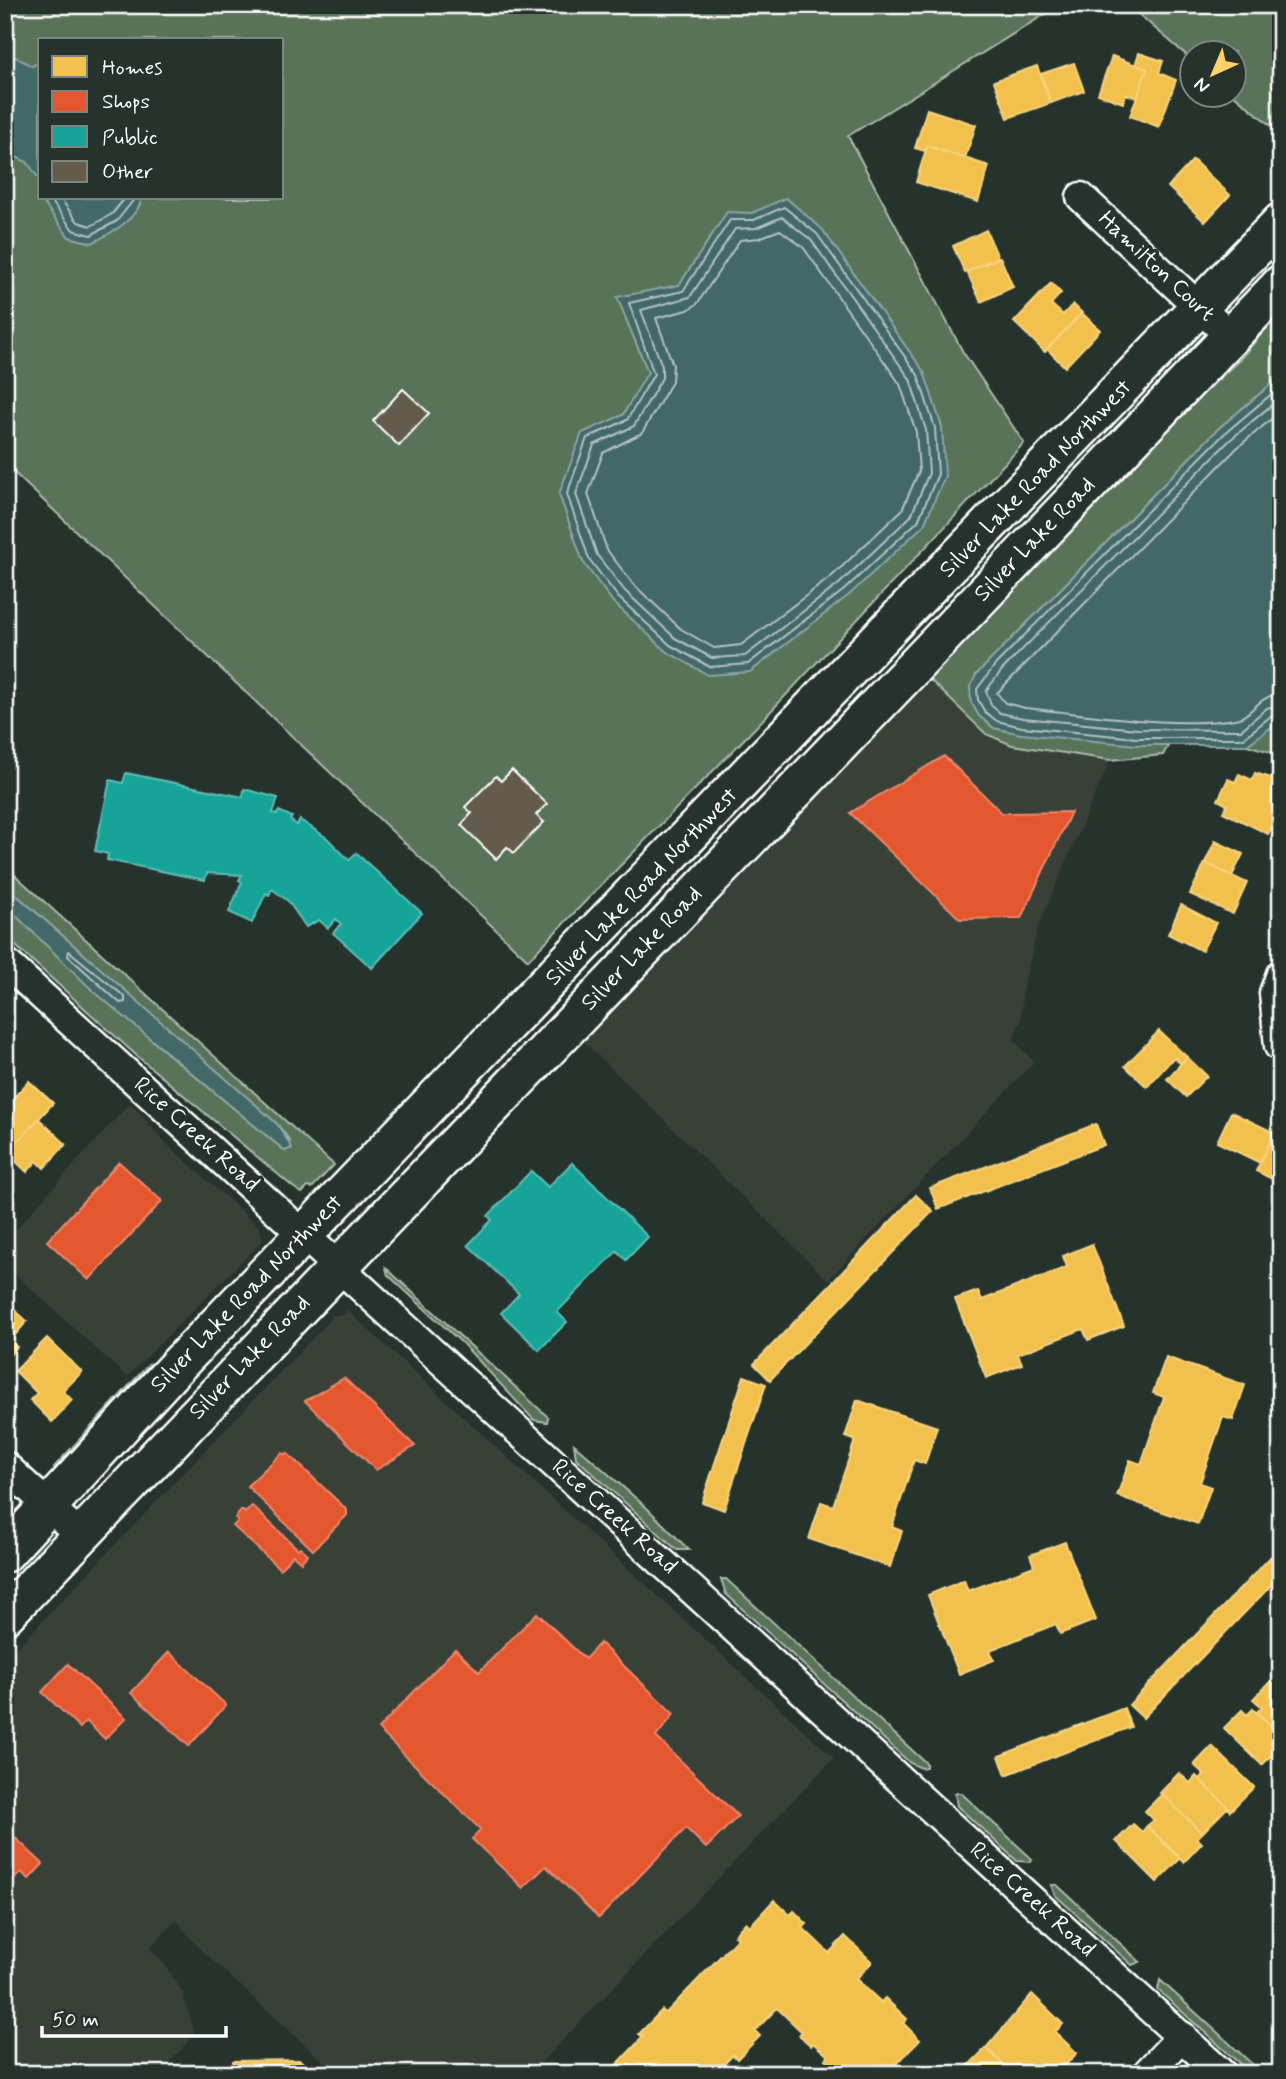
<svg xmlns="http://www.w3.org/2000/svg" width="1286" height="2079" font-family="Mynerve,sans-serif">
<style>
.built{fill:#393f37}
.green{fill:#587359;stroke:#acb9ac;stroke-width:2;fill-rule:evenodd}
.water{fill:#436867;stroke:#8ea4a4;stroke-width:2}
.homes{fill:#f2c14e;stroke:#f6d483;stroke-width:2}
.shops{fill:#e4572e;stroke:#ec896d;stroke-width:2}
.public{fill:#17a398;stroke:#5dbfb7;stroke-width:2}
.lines{fill:none;stroke-linecap:round;stroke-linejoin:round}
.shore{stroke:#b4c3c2;stroke-width:2}
.building{fill:#645b4d;stroke:#fff;stroke-width:2}
.minor-casing{stroke:#fff;stroke-width:33}
.major-casing{stroke:#fff;stroke-width:42}
.minor{stroke:#26332d;stroke-width:28}
.major{stroke:#26332d;stroke-width:37}
.labels{text-anchor:middle;dominant-baseline:central;stroke-width:7;stroke-linejoin:round;paint-order:stroke}
.street-label{font-size:23px;fill:#fff;stroke:#26332d}
</style>
<rect width="100%" height="100%" fill="#26332d"/>
<filter id="ink" filterUnits="userSpaceOnUse"><feTurbulence type="fractalNoise" baseFrequency=".0143" numOctaves="2"/><feDisplacementMap in="SourceGraphic" scale="14" xChannelSelector="R" yChannelSelector="G"/><feConvolveMatrix kernelMatrix="1 2 1 2 8 2 1 2 1" color-interpolation-filters="sRGB"/></filter>
<g filter="url(#ink)">
<g class="built">
<path d="M926 676 986 735 1012 745 1110 760 1038 927 1022 993 1021 1020 1013 1039 1034 1062 828 1280 579 1037Z"/>
<path d="M130 1103 166 1143 259 1227 263 1240 127 1377 5 1265V1241Z"/>
<path d="M346 1309 834 1758 530 2074H337L199 1948 176 1920 150 1949 164 1964 183 1993 195 2034 159 2074H5V1660L332 1318 331 1315H344Z"/>
</g>
<g class="green">
<path d="M5 5H1060L848 136 963 352 1024 443 753 730 528 960 5 464ZM40 40H282V198H40Z"/>
<path d="M1128 5H1281V134L1233 94 1234 52H1192L1191 59Z"/>
<path d="M1281 311V376L1219 428 976 675C971 704 970 709 994 728L1168 746 1163 755 1110 760 1012 745 986 734 926 676 1187 409 1240 359Z"/>
<path d="M1281 720V755L1247 745 1276 721Z"/>
<path d="M5 866 334 1165 312 1188 308 1187 302 1193 293 1187 137 1056 5 936V905L154 1042 285 1151 290 1141 278 1125 5 885Z"/>
<path d="M386 1268 548 1417 547 1422 534 1420 462 1343 388 1275Z"/>
<path d="M149 1364 150 1368 55 1472 54 1467Z"/>
<path d="M574 1444 647 1508 689 1550H677L576 1458Z"/>
<path d="M721 1579H726L926 1763V1767L921 1768 910 1763 726 1594Z"/>
<path d="M955 1793H961L1032 1859 1031 1862 1017 1861 957 1806Z"/>
<path d="M1051 1885H1057L1140 1962 1132 1965 1055 1895Z"/>
<path d="M1160 1980 1263 2074 1250 2073 1158 1990Z"/>
</g>
<g class="water">
<path d="M5 51 32 66 40 62V180L27 162 5 152Z"/>
<path d="M40 198H142C138 219 110 234 92 243L69 237Z"/>
<path d="M786 198 822 229 924 372 942 427 945 476 924 525 849 595 750 672 708 675 666 651 613 602 583 562 559 494 582 433 623 415 648 372 617 297 679 285 727 212 752 213Z"/>
<path d="M1281 376V720L1247 745H1137L1021 734 994 728 979 716 971 702 970 687 976 675 1219 428Z"/>
<path d="M5 885 256 1105 278 1125 292 1148 285 1151 92 990 5 905Z"/>
</g>
<g class="homes">
<path d="M1139 53 1163 61 1159 73 1176 80 1159 127 1130 116 1147 69 1135 65Z"/>
<path d="M1112 56 1147 69 1137 98 1126 94 1123 103 1098 94Z"/>
<path d="M1074 63 1084 91 1051 103 1041 74Z"/>
<path d="M1037 66 1051 103 1008 118 994 81Z"/>
<path d="M927 109 976 125 965 158 927 146 925 151 915 148Z"/>
<path d="M927 146 989 166 978 202 916 182Z"/>
<path d="M1193 160 1230 195 1205 222 1168 187Z"/>
<path d="M986 230 998 257 965 273 953 246Z"/>
<path d="M1000 257 1013 287 981 302 967 272Z"/>
<path d="M1051 283 1061 293 1051 304 1063 315 1073 304 1082 313 1045 352 1014 322Z"/>
<path d="M1082 313 1100 330 1065 367 1047 349Z"/>
<path d="M1255 773 1281 781V813L1268 834 1223 812 1227 805 1218 800 1228 779 1235 782 1239 774 1252 780Z"/>
<path d="M1215 841 1243 854 1232 876 1205 863Z"/>
<path d="M1205 863 1247 883 1233 914 1190 894Z"/>
<path d="M1181 905 1216 923 1202 951 1168 934Z"/>
<path d="M1159 1031 1187 1057 1181 1064 1174 1057 1147 1087 1125 1066Z"/>
<path d="M1187 1057 1207 1076 1186 1097 1167 1079Z"/>
<path d="M29 1081 53 1103 17 1143 5 1132V1107Z"/>
<path d="M1231 1112 1275 1133 1260 1163 1217 1142Z"/>
<path d="M39 1119 66 1144 44 1168 37 1161 27 1172 7 1153Z"/>
<path d="M1096 1124 1104 1145 938 1209 930 1188Z"/>
<path d="M1278 1125 1281 1127 1280 1183 1256 1171Z"/>
<path d="M916 1195 933 1211 770 1380 754 1364Z"/>
<path d="M1092 1244 1124 1326 1088 1340 1083 1329 1018 1354 1022 1364 986 1378 955 1299 978 1291 982 1300 1067 1267 1063 1256Z"/>
<path d="M5 1301 27 1321 10 1341 5 1337Z"/>
<path d="M5 1337 17 1347 5 1360Z"/>
<path d="M47 1338 82 1372 63 1391 72 1400 52 1422 30 1400 37 1393 15 1371Z"/>
<path d="M1166 1357 1245 1385 1233 1420 1223 1417 1200 1483 1211 1487 1198 1524 1117 1496 1130 1460 1141 1464 1164 1397 1153 1393Z"/>
<path d="M744 1376 766 1384 724 1510 702 1502Z"/>
<path d="M857 1400 937 1427 925 1464 914 1460 892 1527 902 1531 890 1567 809 1539 821 1502 833 1506 855 1440 845 1437Z"/>
<path d="M1065 1542 1096 1620 1060 1634 1056 1624 990 1650 994 1660 959 1674 928 1595 964 1580 968 1591 1034 1566 1030 1555Z"/>
<path d="M1281 1546V1575L1143 1718 1129 1705Z"/>
<path d="M1271 1681 1281 1691V1736L1257 1712 1262 1707 1253 1699Z"/>
<path d="M1124 1708 1131 1727 1006 1775 999 1756Z"/>
<path d="M1253 1709 1281 1736V1746L1262 1765 1224 1728 1242 1710 1247 1715Z"/>
<path d="M1212 1746 1254 1787 1230 1811 1199 1779 1204 1774 1194 1765Z"/>
<path d="M1179 1773 1190 1783 1196 1776 1228 1807 1202 1833 1160 1793Z"/>
<path d="M1162 1794 1202 1833 1197 1838 1202 1843 1184 1862 1147 1826 1154 1820 1145 1811Z"/>
<path d="M1133 1824 1142 1832 1147 1826 1180 1859 1157 1882 1116 1841Z"/>
<path d="M774 1900 790 1915 794 1911 807 1924 803 1928 829 1953 845 1936 872 1962 856 1979 881 2002 885 1998 907 2019 903 2023 920 2040 887 2074H840L825 2059 828 2056 813 2043 811 2046 799 2035 802 2032 777 2008 755 2031 760 2036 737 2059 733 2055 714 2074H608L643 2037 639 2034 662 2010 666 2013 738 1938 734 1935 746 1922 750 1926Z"/>
<path d="M1032 1994 1063 2024 1055 2032 1077 2053 1061 2070 1065 2074H1029L1024 2069 1020 2074H1013L986 2048Z"/>
<path d="M986 2048 1013 2074H954L958 2069 962 2072Z"/>
<path d="M300 2060 314 2074H233V2061Z"/>
</g>
<g class="shops">
<path d="M944 756 1002 813 1071 812 1021 918 960 919 850 813Z"/>
<path d="M119 1162 162 1201 89 1280 47 1241Z"/>
<path d="M344 1378 415 1446 376 1470 305 1401Z"/>
<path d="M282 1453 285 1455 287 1453 347 1510V1515L313 1550 247 1486Z"/>
<path d="M252 1506 298 1549 300 1547 308 1554 301 1562 293 1555 280 1569 233 1526 238 1521 235 1518 242 1510 245 1513Z"/>
<path d="M537 1613 585 1659 600 1643 674 1714 656 1737 738 1816 706 1848 686 1828 599 1918 546 1866 523 1888 472 1839 481 1830 378 1729 455 1649 479 1672Z"/>
<path d="M169 1652 226 1705 189 1746 131 1693Z"/>
<path d="M68 1664 126 1718 105 1739 86 1721 80 1728 42 1692Z"/>
<path d="M5 1828 43 1864 29 1879 21 1872 5 1889Z"/>
</g>
<g class="public">
<path d="M126 773 243 797 244 789 278 798 273 813 277 814 279 811 292 817 290 820 297 825 300 820 327 838 349 860 356 853 422 913 372 968 333 933 341 924 336 919 328 928 319 920 306 927 288 901 272 889 269 895 266 893 252 923 229 912 242 882 239 880 242 875 207 873 205 880 107 860 108 854 95 851 110 780 123 783Z"/>
<path d="M572 1163 648 1237 626 1260 617 1251 557 1312 567 1322 539 1350 501 1313 519 1294 468 1245 492 1220 488 1216 531 1171 548 1187Z"/>
</g>
<g class="lines">
<g class="shore">
<path d="M49 198 73 230 91 235 117 221 135 198"/>
<path d="M60 198 78 222 91 226 112 214 125 198"/>
<path d="M784 207 817 234 918 375 935 428 938 474 918 521 844 590 748 664 710 667 670 645 618 597 589 559 567 494 587 438 627 420 654 374 629 303 683 291 730 220H754Z"/>
<path d="M782 217 811 240 910 379 926 430 929 473 911 516 839 584 745 656 712 658 675 638 625 591 597 555 576 494 594 445 634 426 662 378V366L641 310 690 297 735 229 756 228Z"/>
<path d="M780 230 803 247 900 384 916 432 919 471 902 510 832 576 741 645 714 648 681 629 633 584 607 550 588 494 603 453 642 433 672 382 673 365 656 318 688 310 697 304 740 240 759 238Z"/>
<path d="M1281 386 1224 434 996 664 977 689 978 700 985 712 997 721 1022 727 1137 738H1244L1272 715 1281 713"/>
<path d="M1281 397 1230 440 1002 670 986 691 991 705 1000 713 1023 718 1138 729 1241 730 1267 708 1281 704"/>
<path d="M1281 411 1237 448 997 693 1005 703 1025 708C1086 714 1176 729 1235 719 1252 717 1257 695 1281 694"/>
<path d="M69 951 125 997V1002L120 1003 68 956Z"/>
</g>
</g>
<g class="building">
<path d="M403 389 429 413 399 446 373 421Z"/>
<path d="M512 770 547 804 536 815 544 822 514 853 507 847 496 859 461 825 472 813 465 807 496 776 501 781Z"/>
</g>
<g class="lines">
<defs>
<g id="minor">
<path d="M1081 197 1231 337"/>
<path d="M5 962 1222 2074"/>
<path d="M1279 1046 1274 993 1281 974"/>
<path d="M5 1466 81 1536"/>
<path d="M1146 2074 1182 2036"/>
</g>
<g id="major">
<path d="M5 1553 174 1369 1281 222"/>
<path d="M5 1615 1281 284"/>
</g>
</defs>
<use href="#minor" class="minor-casing"/>
<use href="#major" class="major-casing"/>
<use href="#minor" class="minor"/>
<use href="#major" class="major"/>
</g>
</g>
<g class="labels">
<g class="street-label">
<text transform="translate(1156 267) rotate(43)">Hamilton Court</text>
<text transform="translate(1036 479) rotate(-46)">Silver Lake Road Northwest</text>
<text transform="translate(1035 540) rotate(-46)">Silver Lake Road</text>
<text transform="translate(642 887) rotate(-46)">Silver Lake Road Northwest</text>
<text transform="translate(642 949) rotate(-46)">Silver Lake Road</text>
<text transform="translate(196 1135) rotate(42)">Rice Creek Road</text>
<text transform="translate(247 1294) rotate(-46)">Silver Lake Road Northwest</text>
<text transform="translate(250 1358) rotate(-46)">Silver Lake Road</text>
<text transform="translate(614 1517) rotate(42)">Rice Creek Road</text>
<text transform="translate(1032 1900) rotate(42)">Rice Creek Road</text>
</g>
</g>
<rect width="1286" height="2079" fill="none" stroke="#26332d" stroke-width="28"/>
<rect x="14" y="14" width="1258" height="2051" fill="none" stroke="#fff" stroke-width="2.5" filter="url(#ink)"/>
<rect x="38" y="38" width="245" height="161" fill="#26332d" stroke="#7d8581" stroke-width="2"/>
<rect x="52" y="56" width="35" height="21" fill="#f2c14e" stroke="#7d8581" stroke-width="2"/>
<text x="102" y="74" font-size="21" fill="#ffffff">Homes</text>
<rect x="52" y="91" width="35" height="21" fill="#e4572e" stroke="#7d8581" stroke-width="2"/>
<text x="102" y="108" font-size="21" fill="#ffffff">Shops</text>
<rect x="52" y="126" width="35" height="21" fill="#17a398" stroke="#7d8581" stroke-width="2"/>
<text x="102" y="144" font-size="21" fill="#ffffff">Public</text>
<rect x="52" y="161" width="35" height="21" fill="#645b4d" stroke="#7d8581" stroke-width="2"/>
<text x="102" y="178" font-size="21" fill="#ffffff">Other</text>
<g transform="translate(1213 74) rotate(224)"><circle r="33" fill="#26332d" stroke="#7d8581" stroke-width="2"/>
<path d="M0-5L12 26L0 18L-12 26Z" fill="#ffd166"/>
<text y="-10" font-size="19" font-weight="bold" text-anchor="middle" fill="#ffffff">N</text>
</g>
<path d="M42 2026v10h184v-10" fill="none" stroke="#ffffff" stroke-width="3.5"/>
<text x="52" y="2026" font-size="21" fill="#ffffff" stroke="#26332d" stroke-width="5" paint-order="stroke">50 m</text>
</svg>
